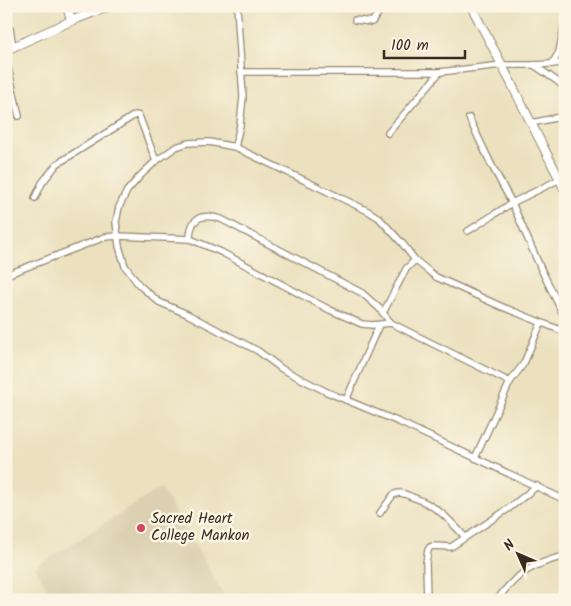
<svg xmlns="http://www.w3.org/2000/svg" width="571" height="606" font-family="Kalam,sans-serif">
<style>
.built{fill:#dbd0b1}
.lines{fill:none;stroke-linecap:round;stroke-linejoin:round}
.street-casing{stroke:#93866e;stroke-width:8}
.secondary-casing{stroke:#93866e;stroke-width:10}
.street{stroke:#fff;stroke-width:5.5}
.secondary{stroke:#fff;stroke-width:8}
.poi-dot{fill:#d1495b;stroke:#fcf5e5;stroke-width:2}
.labels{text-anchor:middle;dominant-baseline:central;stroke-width:5;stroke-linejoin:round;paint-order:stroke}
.poi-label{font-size:15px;fill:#3b2a1e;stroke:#fcf5e5;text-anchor:start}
</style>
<rect width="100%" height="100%" fill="#fcf5e5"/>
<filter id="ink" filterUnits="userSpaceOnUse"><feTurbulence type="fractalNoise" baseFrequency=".02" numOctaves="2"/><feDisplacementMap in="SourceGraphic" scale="10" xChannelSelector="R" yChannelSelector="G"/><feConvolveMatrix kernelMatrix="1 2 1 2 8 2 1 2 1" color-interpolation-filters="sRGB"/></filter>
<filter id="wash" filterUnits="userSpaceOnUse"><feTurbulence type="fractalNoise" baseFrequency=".0096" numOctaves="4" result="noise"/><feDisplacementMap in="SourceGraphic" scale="20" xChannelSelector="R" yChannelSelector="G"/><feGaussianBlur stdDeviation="1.12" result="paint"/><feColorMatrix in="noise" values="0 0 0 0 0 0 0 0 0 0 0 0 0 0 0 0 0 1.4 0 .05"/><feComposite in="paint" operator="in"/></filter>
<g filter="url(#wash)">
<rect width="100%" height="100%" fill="#ebe1bf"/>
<path class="built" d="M161 488 227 600H54L35 567Z"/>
</g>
<g filter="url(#ink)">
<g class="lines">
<defs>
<g id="street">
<path d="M355 20 372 22 383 6"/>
<path d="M6 25 10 29 13 47"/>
<path d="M6 59 19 116"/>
<path d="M552 64 559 52 565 22"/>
<path d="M534 65 557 81 565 88"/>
<path d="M241 72H440L502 65H534L565 63"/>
<path d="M469 118 491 164 512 203 541 269 565 318"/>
<path d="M531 123 565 116"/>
<path d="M388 133 440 72"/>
<path d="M235 147 240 125 243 97 237 6"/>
<path d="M35 198 42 183 57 164 135 115 139 116 156 161"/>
<path d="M468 231 512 203 560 179"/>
<path d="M190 239C190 217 202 213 221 219L362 293 379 308 391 323 510 382 524 363 541 323"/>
<path d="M6 275 105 237 118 236 190 239 221 252 330 310 362 324 372 325 391 323"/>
<path d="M383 313 406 269 415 260"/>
<path d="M565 332 500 306 436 277 415 260 402 243 379 218 368 211 235 147 209 142 188 143 176 147 156 161 141 175 127 191 119 207 116 222 119 246 125 266 139 285 159 302 187 314 258 351 282 369 327 392 399 422 565 500"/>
<path d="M346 400 379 325"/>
<path d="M475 458 510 382"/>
<path d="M380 513 393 495C400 491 405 494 412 497 436 505 448 518 465 537"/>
<path d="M427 600 426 563 428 550 430 547 433 546 451 547 508 509 537 486"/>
<path d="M497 600C517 573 532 564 565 556"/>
</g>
<g id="secondary">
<path d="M67 6 71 21"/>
<path d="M471 6 502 65 565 190"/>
<path d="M6 50 71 21 110 6"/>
</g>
</defs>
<use href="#street" class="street-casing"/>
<use href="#secondary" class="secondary-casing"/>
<use href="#street" class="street"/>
<use href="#secondary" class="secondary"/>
</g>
</g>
<circle class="poi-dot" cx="141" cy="528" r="5"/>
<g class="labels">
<g class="poi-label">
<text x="151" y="519">Sacred Heart<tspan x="151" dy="17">College Mankon</tspan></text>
</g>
</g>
<rect width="571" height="606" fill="none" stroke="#fcf5e5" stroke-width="25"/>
<g transform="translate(518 554) rotate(315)" stroke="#fcf5e5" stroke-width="4" paint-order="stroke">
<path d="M0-4L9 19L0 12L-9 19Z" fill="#3b2a1e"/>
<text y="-8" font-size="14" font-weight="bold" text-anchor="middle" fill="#3b2a1e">N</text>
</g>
<path d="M384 50v8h81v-8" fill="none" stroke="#3b2a1e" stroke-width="2.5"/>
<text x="391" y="50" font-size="15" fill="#3b2a1e" stroke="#fcf5e5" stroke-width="4" paint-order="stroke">100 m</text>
</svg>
